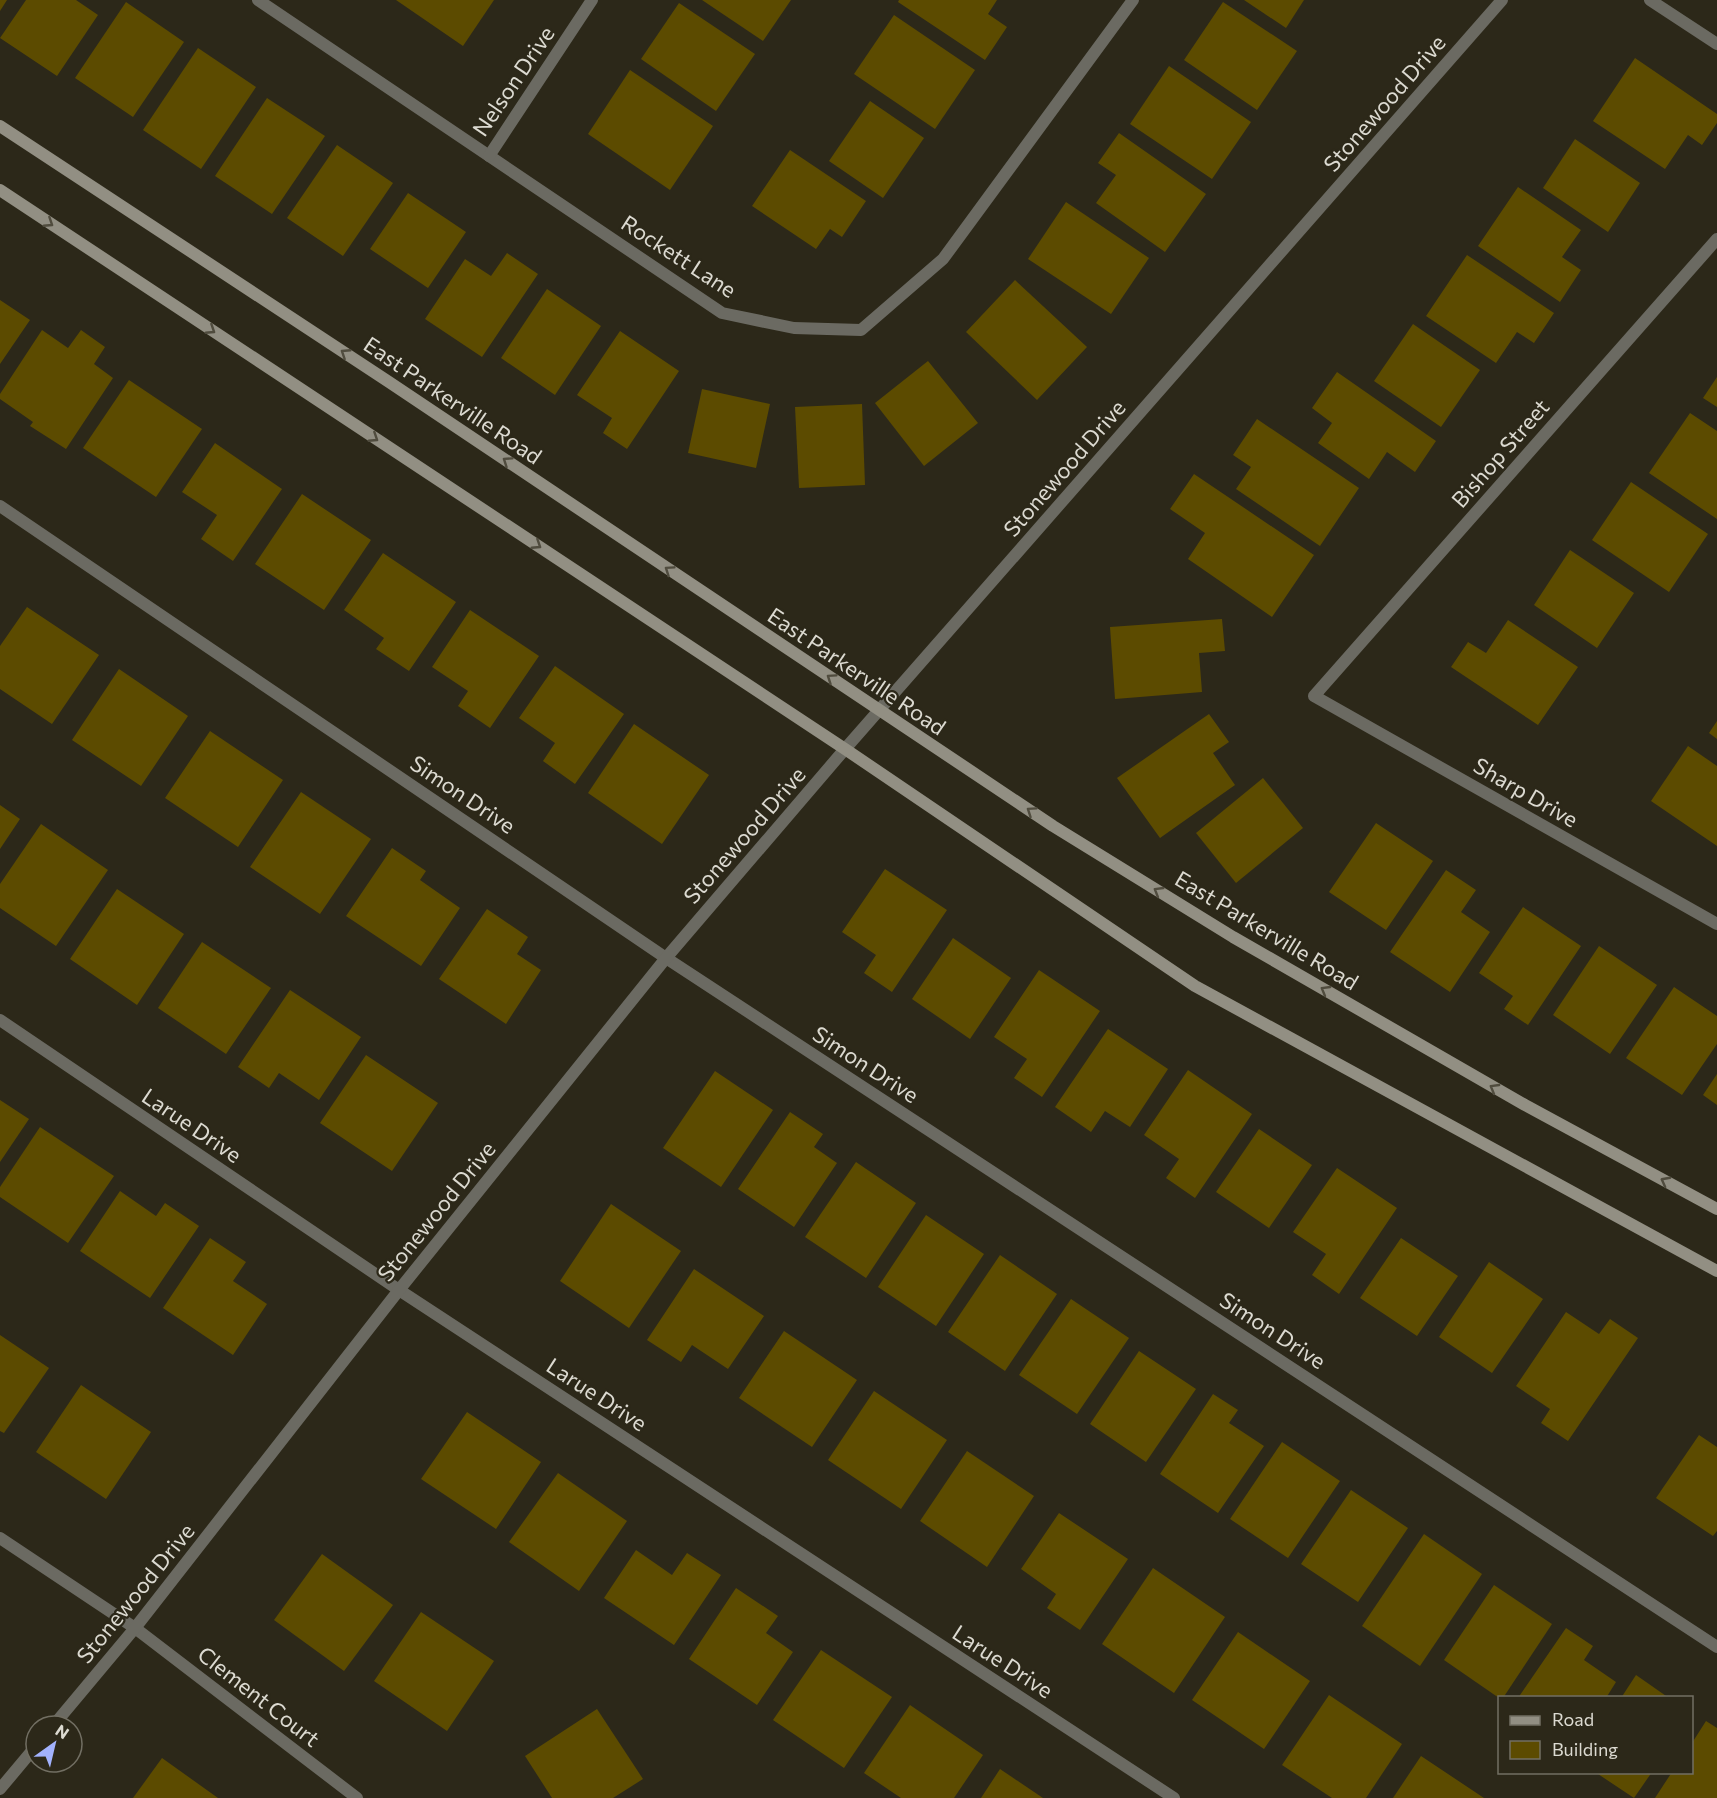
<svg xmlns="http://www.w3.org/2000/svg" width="1717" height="1798" font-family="Commissioner,sans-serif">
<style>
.building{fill:#5c4b00}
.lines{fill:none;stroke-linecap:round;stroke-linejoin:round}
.minor{stroke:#6b6a62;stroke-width:12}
.tertiary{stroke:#6b6a62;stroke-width:12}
.secondary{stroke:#928f83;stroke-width:12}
.oneway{stroke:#504c3e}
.labels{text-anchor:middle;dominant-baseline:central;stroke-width:4.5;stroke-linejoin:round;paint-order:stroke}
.street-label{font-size:22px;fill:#dcdad1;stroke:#2c2819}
</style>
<rect width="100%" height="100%" fill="#2c2819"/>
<g class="building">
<path d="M0 0H7L0 11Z"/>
<path d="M26 0H76L98 15 57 76 0 38Z"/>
<path d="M396 0H494L463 46Z"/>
<path d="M702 0H791L763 41Z"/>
<path d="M899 0H997L988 14 1007 27 985 60 898 2Z"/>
<path d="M1244 0H1304L1286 28Z"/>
<path d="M126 2 184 42 133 117 75 78Z"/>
<path d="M1223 2 1297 51 1257 110 1184 60Z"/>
<path d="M679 3 755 54 716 111 641 59Z"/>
<path d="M894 15 975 70 935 129 854 74Z"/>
<path d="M198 48 256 87 201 169 143 130Z"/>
<path d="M1635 58 1717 114V123L1702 145 1688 135 1665 169 1593 121Z"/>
<path d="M1169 66 1251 122 1212 179 1130 124Z"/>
<path d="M630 70 713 126 670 190 588 134Z"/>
<path d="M267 98 325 136 272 214 215 176Z"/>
<path d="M870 101 924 138 883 198 829 161Z"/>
<path d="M1119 133 1206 194 1165 252 1096 203 1116 175 1098 163Z"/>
<path d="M1575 139 1640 183 1608 232 1543 188Z"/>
<path d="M337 145 393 183 343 256 287 218Z"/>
<path d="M790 150 866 201 842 237 830 229 816 249 752 206Z"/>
<path d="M1518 187 1581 230 1562 257 1581 270 1560 302 1478 246Z"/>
<path d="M408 193 466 232 428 288 370 249Z"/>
<path d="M1066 202 1149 258 1111 314 1028 259Z"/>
<path d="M507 253 538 274 482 357 425 319 465 259 491 276Z"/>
<path d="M1467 255 1554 313 1534 343 1517 332 1496 363 1426 316Z"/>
<path d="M1015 280 1087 347 1037 400 966 332Z"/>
<path d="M547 289 601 326 555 395 501 358Z"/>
<path d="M0 300 30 320 0 364Z"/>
<path d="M1413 324 1480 370 1441 427 1374 381Z"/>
<path d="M42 330 68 348 81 330 105 347 94 364 113 378 66 449 30 426 33 422 0 399V394Z"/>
<path d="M620 331 679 371 627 449 603 433 612 418 577 395Z"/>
<path d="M928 361 978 423 924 466 875 403Z"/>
<path d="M1337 372 1436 441 1415 472 1387 452 1369 479 1318 443 1332 423 1312 408Z"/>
<path d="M1717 377V407L1703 398Z"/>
<path d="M129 380 202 429 156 497 83 448Z"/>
<path d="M702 389 770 404 756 468 688 453Z"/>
<path d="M862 404 865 485 799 488 795 407Z"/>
<path d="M1690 413 1717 431V519L1649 473Z"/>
<path d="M1257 419 1359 488 1320 546 1236 489 1251 467 1233 455Z"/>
<path d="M215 443 282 489 233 561 201 539 217 515 182 492Z"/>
<path d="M1194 474 1314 555 1272 617 1188 559 1205 533 1170 509Z"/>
<path d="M1631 482 1708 534 1669 592 1592 540Z"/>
<path d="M302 494 371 540 324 610 255 564Z"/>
<path d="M1570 550 1634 593 1597 648 1534 605Z"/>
<path d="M383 553 456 602 409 671 376 649 384 638 344 610Z"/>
<path d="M27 607 99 655 52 724 0 689V646Z"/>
<path d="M470 610 539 656 490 728 458 706 468 691 432 667Z"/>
<path d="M1222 619 1225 651 1199 653 1202 692 1115 699 1110 627Z"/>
<path d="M1508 620 1578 667 1538 725 1451 667 1468 642 1486 653Z"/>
<path d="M555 666 624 714 575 784 543 761 555 743 519 718Z"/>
<path d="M119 669 188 716 141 786 72 740Z"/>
<path d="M1209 714 1229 742 1213 753 1235 785 1160 838 1117 778Z"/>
<path d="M1717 721V739L1709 733Z"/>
<path d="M634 724 709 775 662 844 588 793Z"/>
<path d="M210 731 283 780 238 847 165 798Z"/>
<path d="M1688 746 1717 766V846L1651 801Z"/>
<path d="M1263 778 1303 828 1236 883 1196 833Z"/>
<path d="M301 792 371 839 320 914 250 867Z"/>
<path d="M0 805 20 819 0 849Z"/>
<path d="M1376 823 1433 861 1386 930 1329 892Z"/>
<path d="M41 824 108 870 56 946 0 908V884Z"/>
<path d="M392 848 426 871 420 880 460 908 421 966 346 916Z"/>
<path d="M885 869 947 910 892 992 864 973 876 955 842 932Z"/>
<path d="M1446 870 1476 890 1461 912 1490 932 1450 992 1390 952Z"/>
<path d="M117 889 184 934 137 1005 70 959Z"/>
<path d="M1523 907 1581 946 1528 1025 1504 1009 1513 996 1479 973Z"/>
<path d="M487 909 528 937 517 954 541 970 506 1024 439 979Z"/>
<path d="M953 938 1011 978 970 1039 912 999Z"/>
<path d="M202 942 271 988 226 1054 158 1008Z"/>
<path d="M1599 946 1657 985 1610 1054 1553 1015Z"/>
<path d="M1039 970 1100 1011 1042 1097 1014 1078 1027 1059 994 1037Z"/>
<path d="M1674 987 1717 1016V1044L1682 1095 1626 1058Z"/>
<path d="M290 990 361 1037 319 1100 279 1073 269 1088 238 1067Z"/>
<path d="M1108 1029 1168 1069 1130 1127 1105 1111 1091 1132 1055 1107Z"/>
<path d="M366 1055 438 1103 392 1171 320 1123Z"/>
<path d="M1188 1070 1252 1114 1195 1198 1166 1178 1179 1159 1144 1135Z"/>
<path d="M715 1071 773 1110 721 1187 663 1148Z"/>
<path d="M1717 1074V1105L1703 1095Z"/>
<path d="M0 1100 29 1119 0 1162Z"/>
<path d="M790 1112 823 1134 814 1147 837 1163 794 1227 738 1189Z"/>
<path d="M40 1127 114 1176 68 1243 0 1197V1187Z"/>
<path d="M1259 1129 1312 1165 1269 1228 1216 1192Z"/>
<path d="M856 1162 916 1203 866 1278 805 1237Z"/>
<path d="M1337 1168 1397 1208 1339 1294 1312 1275 1326 1254 1293 1232Z"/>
<path d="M120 1191 156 1216 165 1203 199 1226 150 1298 80 1251Z"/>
<path d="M611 1204 681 1251 629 1328 560 1281Z"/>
<path d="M926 1215 984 1254 936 1326 878 1287Z"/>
<path d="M210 1238 246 1262 233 1281 267 1304 233 1355 163 1308Z"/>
<path d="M1401 1238 1458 1276 1417 1336 1360 1298Z"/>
<path d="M1000 1255 1057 1294 1005 1371 948 1332Z"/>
<path d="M1489 1262 1543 1299 1492 1373 1439 1337Z"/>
<path d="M694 1269 764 1316 728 1369 692 1345 681 1362 647 1340Z"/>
<path d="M1071 1299 1129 1338 1077 1414 1019 1375Z"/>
<path d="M1566 1312 1599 1334 1610 1319 1638 1338 1568 1441 1541 1423 1550 1409 1516 1386Z"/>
<path d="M784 1331 857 1380 812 1447 739 1398Z"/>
<path d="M0 1335 49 1368 4 1433 0 1431Z"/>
<path d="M1139 1351 1196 1389 1146 1462 1090 1424Z"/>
<path d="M81 1385 151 1432 106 1499 36 1452Z"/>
<path d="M874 1391 947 1440 901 1509 828 1460Z"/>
<path d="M1213 1394 1238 1410 1229 1423 1264 1446 1218 1513 1160 1474Z"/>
<path d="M467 1412 541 1462 496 1529 421 1479Z"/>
<path d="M1699 1435 1717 1447V1531L1713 1536 1656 1498Z"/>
<path d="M1282 1442 1340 1481 1288 1558 1230 1519Z"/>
<path d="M967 1451 1034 1496 987 1567 920 1521Z"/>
<path d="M558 1473 627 1521 579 1591 509 1542Z"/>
<path d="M1351 1490 1408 1528 1358 1602 1301 1564Z"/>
<path d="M1059 1513 1128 1559 1080 1630 1047 1608 1056 1594 1021 1569Z"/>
<path d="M1424 1534 1482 1574 1420 1666 1362 1626Z"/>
<path d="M636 1550 672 1575 687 1553 721 1575 674 1645 604 1598Z"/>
<path d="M322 1554 393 1605 344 1671 274 1620Z"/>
<path d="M1153 1568 1225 1617 1174 1693 1102 1644Z"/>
<path d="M1494 1585 1552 1624 1503 1698H1499L1444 1660Z"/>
<path d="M736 1588 778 1616 766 1633 793 1652 757 1705 689 1659Z"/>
<path d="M421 1612 494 1661 447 1731 374 1681Z"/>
<path d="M1566 1628 1593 1646 1584 1660 1616 1682 1606 1698H1518Z"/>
<path d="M1238 1632 1310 1681 1264 1749 1192 1700Z"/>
<path d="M821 1650 892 1697 844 1768 773 1720Z"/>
<path d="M1636 1675 1669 1698H1621Z"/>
<path d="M1329 1695 1402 1744 1366 1798H1332L1282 1765Z"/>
<path d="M910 1705 983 1755 954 1798H901L864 1773Z"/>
<path d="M597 1709 643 1779 613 1798H552L525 1756Z"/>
<path d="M1706 1721 1717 1728V1798H1655L1672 1772H1692V1743Z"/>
<path d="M1421 1756 1484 1798H1393Z"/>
<path d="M162 1758 218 1798H133Z"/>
<path d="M1000 1769 1043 1798H981Z"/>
<path d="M1595 1772H1652L1634 1798Z"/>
</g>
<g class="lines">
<g class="minor">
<path d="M258 0 722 313 794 328 861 330 943 259 1133 0"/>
<path d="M1650 0 1717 44"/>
<path d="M489 156 592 0"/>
<path d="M1717 239 1314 696 1717 924"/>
<path d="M0 506 666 958 1717 1647"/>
<path d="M0 1020 399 1290 1174 1798"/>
<path d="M0 1538 135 1628 357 1798"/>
</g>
<g class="tertiary">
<path d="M53 1726 135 1628 399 1290 666 958 845 749 1502 0"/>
<path d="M0 1789 36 1746"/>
</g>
<g class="secondary">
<path d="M0 126 389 382 1053 826 1233 937 1525 1105 1717 1209"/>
<path d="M0 190 845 749 1195 986 1717 1271"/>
</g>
</g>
<defs><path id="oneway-chevron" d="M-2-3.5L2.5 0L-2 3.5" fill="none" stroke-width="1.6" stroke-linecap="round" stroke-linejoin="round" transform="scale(1.5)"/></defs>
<g class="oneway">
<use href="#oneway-chevron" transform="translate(49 223) rotate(33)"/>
<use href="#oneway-chevron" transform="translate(211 330) rotate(33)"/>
<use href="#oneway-chevron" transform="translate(345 353) rotate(-147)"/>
<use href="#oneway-chevron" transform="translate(374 438) rotate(33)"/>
<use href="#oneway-chevron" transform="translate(507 461) rotate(-146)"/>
<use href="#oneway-chevron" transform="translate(537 545) rotate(33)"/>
<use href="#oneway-chevron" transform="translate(669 570) rotate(-146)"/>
<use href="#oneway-chevron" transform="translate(831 678) rotate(-146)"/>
<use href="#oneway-chevron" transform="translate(1031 811) rotate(-146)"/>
<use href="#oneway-chevron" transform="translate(1158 891) rotate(-149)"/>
<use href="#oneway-chevron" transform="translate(1325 990) rotate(-150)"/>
<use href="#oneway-chevron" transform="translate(1494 1088) rotate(-150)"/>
<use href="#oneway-chevron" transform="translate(1665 1181) rotate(-152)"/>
</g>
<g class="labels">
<g class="street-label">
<text transform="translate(513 81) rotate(-56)">Nelson Drive</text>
<text transform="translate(1384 103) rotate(-49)">Stonewood Drive</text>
<text transform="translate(679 256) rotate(33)">Rockett Lane</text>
<text transform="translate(453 400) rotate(34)">East Parkerville Road</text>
<text transform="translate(1500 453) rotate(-49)">Bishop Street</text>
<text transform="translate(1064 468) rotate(-49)">Stonewood Drive</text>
<text transform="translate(857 671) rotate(34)">East Parkerville Road</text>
<text transform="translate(1526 792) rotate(30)">Sharp Drive</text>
<text transform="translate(463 794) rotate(34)">Simon Drive</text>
<text transform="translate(744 835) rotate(-49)">Stonewood Drive</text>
<text transform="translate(1267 930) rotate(31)">East Parkerville Road</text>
<text transform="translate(866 1064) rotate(33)">Simon Drive</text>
<text transform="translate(192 1125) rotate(34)">Larue Drive</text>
<text transform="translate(436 1211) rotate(-51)">Stonewood Drive</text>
<text transform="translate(1273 1330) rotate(33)">Simon Drive</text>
<text transform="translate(597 1394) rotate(33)">Larue Drive</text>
<text transform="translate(135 1593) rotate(-51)">Stonewood Drive</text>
<text transform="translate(1003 1661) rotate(33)">Larue Drive</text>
<text transform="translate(259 1696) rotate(38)">Clement Court</text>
</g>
</g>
<rect x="1498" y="1696" width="195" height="78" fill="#2c2819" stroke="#726f63" stroke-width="1.5"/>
<rect x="1510" y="1716" width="30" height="9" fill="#928f83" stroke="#726f63" stroke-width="1.5"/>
<text x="1552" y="1726" font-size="18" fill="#dcdad1">Road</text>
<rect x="1510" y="1741" width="30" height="18" fill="#5c4b00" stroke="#726f63" stroke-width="1.5"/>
<text x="1552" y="1756" font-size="18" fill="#dcdad1">Building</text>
<g transform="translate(54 1744) rotate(34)"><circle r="28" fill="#2c2819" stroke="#726f63" stroke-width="1.5"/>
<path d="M0-4.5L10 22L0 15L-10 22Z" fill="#a2b2fd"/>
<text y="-9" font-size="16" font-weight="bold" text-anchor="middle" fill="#dcdad1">N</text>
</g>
</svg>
